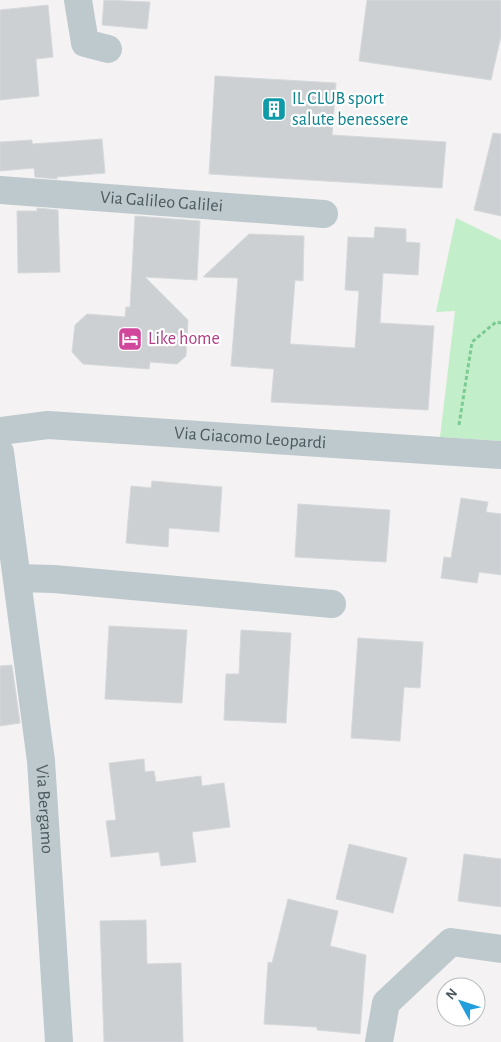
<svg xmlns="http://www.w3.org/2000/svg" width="501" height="1042" font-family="'Alegreya Sans',sans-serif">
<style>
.green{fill:#c3eeca}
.building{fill:#ccd0d3;stroke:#d6d9dc}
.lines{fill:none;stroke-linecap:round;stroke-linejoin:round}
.path{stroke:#7ccb92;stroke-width:3;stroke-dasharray:4 2.5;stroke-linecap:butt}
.minor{stroke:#bec9cd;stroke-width:28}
.tertiary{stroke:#bec9cd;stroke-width:28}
.labels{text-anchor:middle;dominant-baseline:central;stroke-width:4.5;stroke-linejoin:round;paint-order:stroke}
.culture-label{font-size:18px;fill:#0d838f;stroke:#fff;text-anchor:start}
.street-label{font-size:18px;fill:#4a595e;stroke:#fff}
.hotel-label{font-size:18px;fill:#b23c85;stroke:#fff;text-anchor:start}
</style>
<rect width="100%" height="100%" fill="#f4f2f2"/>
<path class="green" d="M456 218 501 240V441L440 437 455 311 436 312Z"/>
<g class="building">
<path d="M104 0 150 2 147 29 102 25Z"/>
<path d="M367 0H501V36L491 80 359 61Z"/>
<path d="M48 5 53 57 36 59 39 96 0 100V10Z"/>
<path d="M215 76 336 83 332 135 446 142 442 188 209 174Z"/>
<path d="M493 133 501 134V216L474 210Z"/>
<path d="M102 139 105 173 57 177V179L35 177 34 168 0 171V142L32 140V144Z"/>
<path d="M37 208 58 210 60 272 18 273 17 211H37Z"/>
<path d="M135 216 200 221 197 280 145 277 188 320 186 356 177 364 150 362 149 369 83 364 72 352 75 325 87 314 125 317 126 307H130Z"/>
<path d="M375 227 406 229V242L420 243 418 275 383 273 380 323 434 326 428 410 271 402 274 369 231 366 238 278 203 277 249 234 304 236 303 281 295 280 290 344 355 348 359 291 345 290 348 237 374 238Z"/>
<path d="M152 481 222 487 219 532 169 528 168 547 126 543 131 486 151 488Z"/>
<path d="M461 498 488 502 486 512 501 514V575L479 572 477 583 441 578 444 557 451 558Z"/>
<path d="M298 504 390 510 386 562 295 557Z"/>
<path d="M109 626 187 630 182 703 105 699Z"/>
<path d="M241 630 291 633 286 723 224 720 226 674H239Z"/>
<path d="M358 638 423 642 420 688 404 687 400 741 351 738Z"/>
<path d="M12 665 20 723 0 726V666Z"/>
<path d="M144 759 145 772 154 771 156 782 201 776 202 786 224 783 230 827 192 832 196 862 161 866 159 852 111 857 106 821 116 820 109 763Z"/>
<path d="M349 844 407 858 393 913 336 899Z"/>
<path d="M464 854 501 859V907L458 901Z"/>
<path d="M288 899 338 911 330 946 366 955 360 1034 317 1030V1027L264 1024 268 962 272 963Z"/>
<path d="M146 920 147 964 181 963 183 1042H104L100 921Z"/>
</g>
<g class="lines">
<path class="path" d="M459 425 472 342 496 322 501 323"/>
<g class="minor">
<path d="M78 0 85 43 108 49"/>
<path id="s1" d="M0 190 324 214"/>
<path d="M18 578 54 579 332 604"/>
<path d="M379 1042 386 1003 451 942 501 949"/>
</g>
<g class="tertiary">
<path id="s2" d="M0 431 48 425 501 455"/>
<path id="s3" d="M0 452 41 761 59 1042"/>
</g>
</g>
<defs>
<symbol id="building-square" viewBox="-11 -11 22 22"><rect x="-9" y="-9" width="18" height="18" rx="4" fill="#0f9aa8" stroke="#fff"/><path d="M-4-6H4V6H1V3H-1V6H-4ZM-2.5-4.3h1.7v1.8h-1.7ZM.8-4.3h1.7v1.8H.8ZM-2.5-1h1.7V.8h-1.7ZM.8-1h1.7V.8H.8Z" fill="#fff"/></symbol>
<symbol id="hotel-square" viewBox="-11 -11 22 22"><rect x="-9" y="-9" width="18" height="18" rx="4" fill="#d1479c" stroke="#fff"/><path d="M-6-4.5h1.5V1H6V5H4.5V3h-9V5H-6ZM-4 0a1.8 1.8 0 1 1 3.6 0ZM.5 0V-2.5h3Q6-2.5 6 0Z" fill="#fff"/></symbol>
</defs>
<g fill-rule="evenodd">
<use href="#building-square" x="260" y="95" width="28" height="28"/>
<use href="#hotel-square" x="116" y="325" width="28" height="28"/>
</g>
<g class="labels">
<g class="culture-label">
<text x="292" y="99">IL CLUB sport<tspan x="292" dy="21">salute benessere</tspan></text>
</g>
<g class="street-label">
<text stroke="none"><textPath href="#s1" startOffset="162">Via Galileo Galilei</textPath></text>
<text stroke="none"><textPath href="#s2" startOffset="251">Via Giacomo Leopardi</textPath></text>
<text stroke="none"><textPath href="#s3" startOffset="360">Via Bergamo</textPath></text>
</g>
<g class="hotel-label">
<text x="148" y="339">Like home</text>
</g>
</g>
<g transform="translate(461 1002) rotate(310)"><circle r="24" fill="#ffffff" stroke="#b7bdbf"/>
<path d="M0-4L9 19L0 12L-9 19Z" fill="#229edd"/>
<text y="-8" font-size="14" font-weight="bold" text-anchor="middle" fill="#4a595e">N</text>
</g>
</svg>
